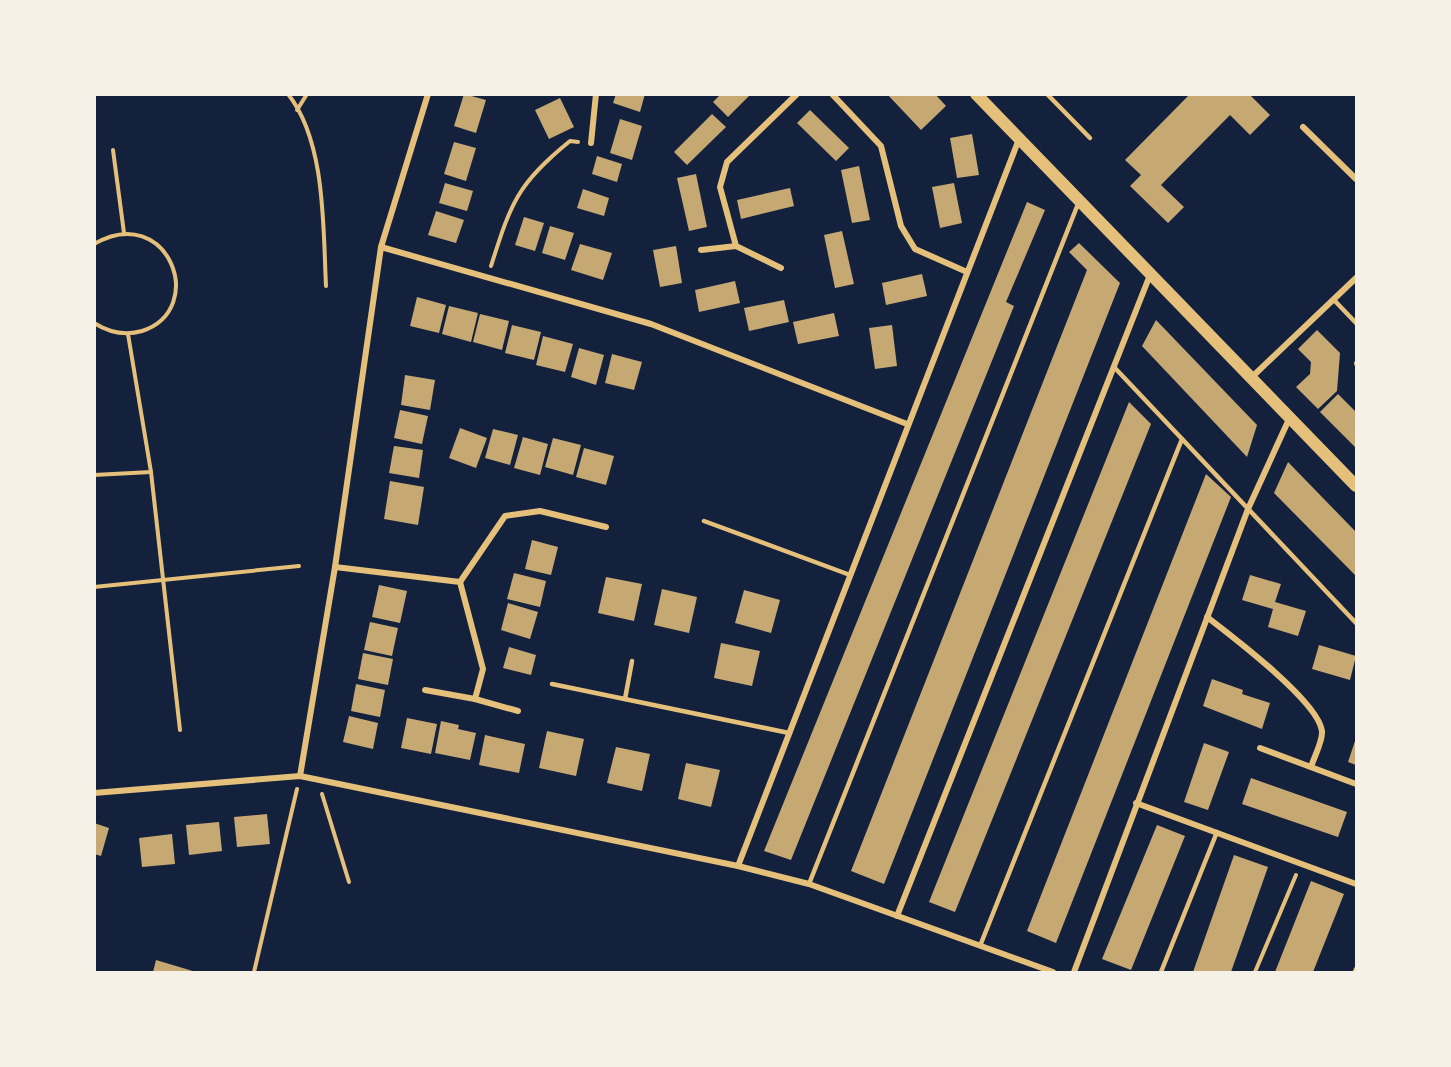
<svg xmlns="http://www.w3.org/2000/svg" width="1451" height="1067" font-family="Montserrat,sans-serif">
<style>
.building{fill:#c6a872}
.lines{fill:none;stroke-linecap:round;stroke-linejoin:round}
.path{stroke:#e5c07b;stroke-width:4}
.service{stroke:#e5c07b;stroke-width:4.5}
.minor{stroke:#e5c07b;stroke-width:6}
.secondary{stroke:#e5c07b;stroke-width:12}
</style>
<rect width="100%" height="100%" fill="#14213d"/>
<g class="building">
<path d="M464 94 486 100 476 133 454 126Z"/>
<path d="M616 94H645L640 112 613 103Z"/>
<path d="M721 94H751L728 117 713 102Z"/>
<path d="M887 94H935L946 106 921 130Z"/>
<path d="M1190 94H1249L1270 115 1250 135 1230 115 1161 185 1184 207 1168 223 1130 186 1141 175 1125 160Z"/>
<path d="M560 98 574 127 549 139 535 110Z"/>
<path d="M810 110 849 148 836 161 797 123Z"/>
<path d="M712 114 726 127 687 165 674 152Z"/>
<path d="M620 119 642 126 632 160 610 153Z"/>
<path d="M972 134 979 175 957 178 950 138Z"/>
<path d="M454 142 476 148 466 181 444 174Z"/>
<path d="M597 156 622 164 617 182 592 174Z"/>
<path d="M859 166 870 220 852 223 841 170Z"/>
<path d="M696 174 707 227 689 231 677 178Z"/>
<path d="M445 183 473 191 467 211 439 203Z"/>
<path d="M954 183 962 223 940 228 932 187Z"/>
<path d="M790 188 794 206 741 219 737 200Z"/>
<path d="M583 189 609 198 604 216 577 208Z"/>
<path d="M1027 202 1045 210 1006 302 1014 306 791 860 764 851Z"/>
<path d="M436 211 464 220 456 243 428 235Z"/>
<path d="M524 217 544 223 535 251 515 245Z"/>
<path d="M550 226 574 233 565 260 542 253Z"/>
<path d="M842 231 854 284 835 288 824 235Z"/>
<path d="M1079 243 1120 283 884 884 851 871 1087 270 1069 252Z"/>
<path d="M580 244 612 253 603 280 571 270Z"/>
<path d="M676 246 682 283 660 287 653 250Z"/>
<path d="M922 274 927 296 886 305 882 283Z"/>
<path d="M735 281 740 303 699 312 695 290Z"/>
<path d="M417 297 446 305 439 333 410 326Z"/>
<path d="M784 300 789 322 749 331 744 308Z"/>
<path d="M449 306 478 313 471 342 442 334Z"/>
<path d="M834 313 839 336 798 344 793 322Z"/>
<path d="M480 314 509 321 502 350 473 342Z"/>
<path d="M1156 320 1257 425 1247 457 1142 346Z"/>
<path d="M512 325 541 332 534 360 505 353Z"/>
<path d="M892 325 897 366 875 369 869 328Z"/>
<path d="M1317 330 1340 353 1337 391 1318 409 1296 387 1310 374 1311 362 1298 349Z"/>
<path d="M543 336 573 344 565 372 536 365Z"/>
<path d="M579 348 604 355 596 385 571 377Z"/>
<path d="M612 354 642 362 634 390 605 383Z"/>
<path d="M405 375 435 380 430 410 401 405Z"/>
<path d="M1338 394 1356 412V448L1320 412Z"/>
<path d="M1129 402 1151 424 955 912 929 902Z"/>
<path d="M400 410 428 416 422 444 394 438Z"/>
<path d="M460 428 487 438 476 468 449 458Z"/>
<path d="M493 429 518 435 510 465 485 458Z"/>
<path d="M523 437 548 444 540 475 514 468Z"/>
<path d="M553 438 581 445 573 475 545 467Z"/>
<path d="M394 446 423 450 419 478 389 473Z"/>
<path d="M584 448 614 456 606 485 576 477Z"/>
<path d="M1288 462 1356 532V576L1274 493Z"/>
<path d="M1206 474 1231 497 1056 943 1027 931Z"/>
<path d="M390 481 424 487 418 525 384 519Z"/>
<path d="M532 540 558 547 551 575 525 569Z"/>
<path d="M514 573 546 581 540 607 507 599Z"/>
<path d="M1250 575 1281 584 1275 602 1306 611 1298 636 1268 627 1273 609 1242 600Z"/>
<path d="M606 577 642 584 634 621 598 613Z"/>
<path d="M379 585 407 591 400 623 372 617Z"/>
<path d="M662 589 697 597 689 633 654 625Z"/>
<path d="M744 590 780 600 771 633 735 623Z"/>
<path d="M508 603 538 612 530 639 501 630Z"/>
<path d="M370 622 398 628 392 656 364 650Z"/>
<path d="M721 643 760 651 752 686 714 678Z"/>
<path d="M1319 645 1356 656 1350 680 1312 669Z"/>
<path d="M509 647 536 655 531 675 503 668Z"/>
<path d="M363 653 393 659 388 685 358 679Z"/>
<path d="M1212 679 1243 690 1242 694 1270 703 1262 729 1203 706Z"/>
<path d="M356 684 385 690 380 717 351 711Z"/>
<path d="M349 716 378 723 373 749 343 742Z"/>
<path d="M407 718 437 724 431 754 401 748Z"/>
<path d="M441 721 459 725 458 729 476 733 470 760 435 753Z"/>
<path d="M547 731 584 739 576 776 539 768Z"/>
<path d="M485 735 525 744 519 773 479 765Z"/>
<path d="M1356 738V765L1348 762Z"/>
<path d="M1204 743 1229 752 1208 810 1184 802Z"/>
<path d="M616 747 650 754 642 791 607 783Z"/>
<path d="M686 763 720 770 711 807 678 799Z"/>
<path d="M1251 778 1347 812 1338 837 1242 804Z"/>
<path d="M267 814 270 844 237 847 234 817Z"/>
<path d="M219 822 222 851 189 855 186 825Z"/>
<path d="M94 823 109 828 101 856 94 854Z"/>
<path d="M1157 825 1185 836 1131 970 1102 959Z"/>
<path d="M172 834 175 864 142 867 139 838Z"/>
<path d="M1234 855 1268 867 1231 972H1193Z"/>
<path d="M1311 881 1344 894 1313 972H1275Z"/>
<path d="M156 960 196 972H153Z"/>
</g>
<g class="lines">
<g class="path">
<path d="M288 94C326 142 323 228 326 286"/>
<path d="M297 110 307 94"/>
<path d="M113 150 124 233"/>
<path d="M94 244C168 201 209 309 142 331 125 336 110 333 94 323"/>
<path d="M491 266C511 203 517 184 570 141L578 142"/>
<path d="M1356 363V364"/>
<path d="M151 472 180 730"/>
<path d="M94 475 151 472 128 334"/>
<path d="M94 587 299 566"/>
<path d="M322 794 349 882"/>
<path d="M254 972 297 789"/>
<path d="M1255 972 1296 875"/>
</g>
<g class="service">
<path d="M1047 94 1090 138"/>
<path d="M1334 300 1356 323"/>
<path d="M1114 367 1356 623"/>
<path d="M704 521 850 575"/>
<path d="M552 684 789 733"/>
<path d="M625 699 632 661"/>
<path d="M809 884 1078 204"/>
<path d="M980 946 1182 439"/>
<path d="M1161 972 1217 832"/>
<path d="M1355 972 1356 969"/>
</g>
<g class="minor">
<path d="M832 94 881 146 901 226 915 249 967 272"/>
<path d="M1303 127 1356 179"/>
<path d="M591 143 596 94"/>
<path d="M381 247 651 324 907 424"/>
<path d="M701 250 736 246"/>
<path d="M781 268 736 246 720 187 727 162 797 94"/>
<path d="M1252 377 1356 278"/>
<path d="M335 567 460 582 483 669 475 699"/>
<path d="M460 582 505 516 540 511 606 527"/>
<path d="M1207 617C1233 637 1318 701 1322 731 1323 741 1314 757 1311 767"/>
<path d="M425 690 475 699 518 711"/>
<path d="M1260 748 1356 784"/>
<path d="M300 776 335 567 381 247 428 94"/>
<path d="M94 793 300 776 738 866 809 884 1053 972"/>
<path d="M1136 803 1356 884"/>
<path d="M738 866 1019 139"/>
<path d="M897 916 1150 275"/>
<path d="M1074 972 1248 509 1290 417"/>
</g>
<path class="secondary" d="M976 94 1356 486"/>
</g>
<rect width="1451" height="1067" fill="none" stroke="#f6f1e7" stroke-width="192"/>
</svg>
